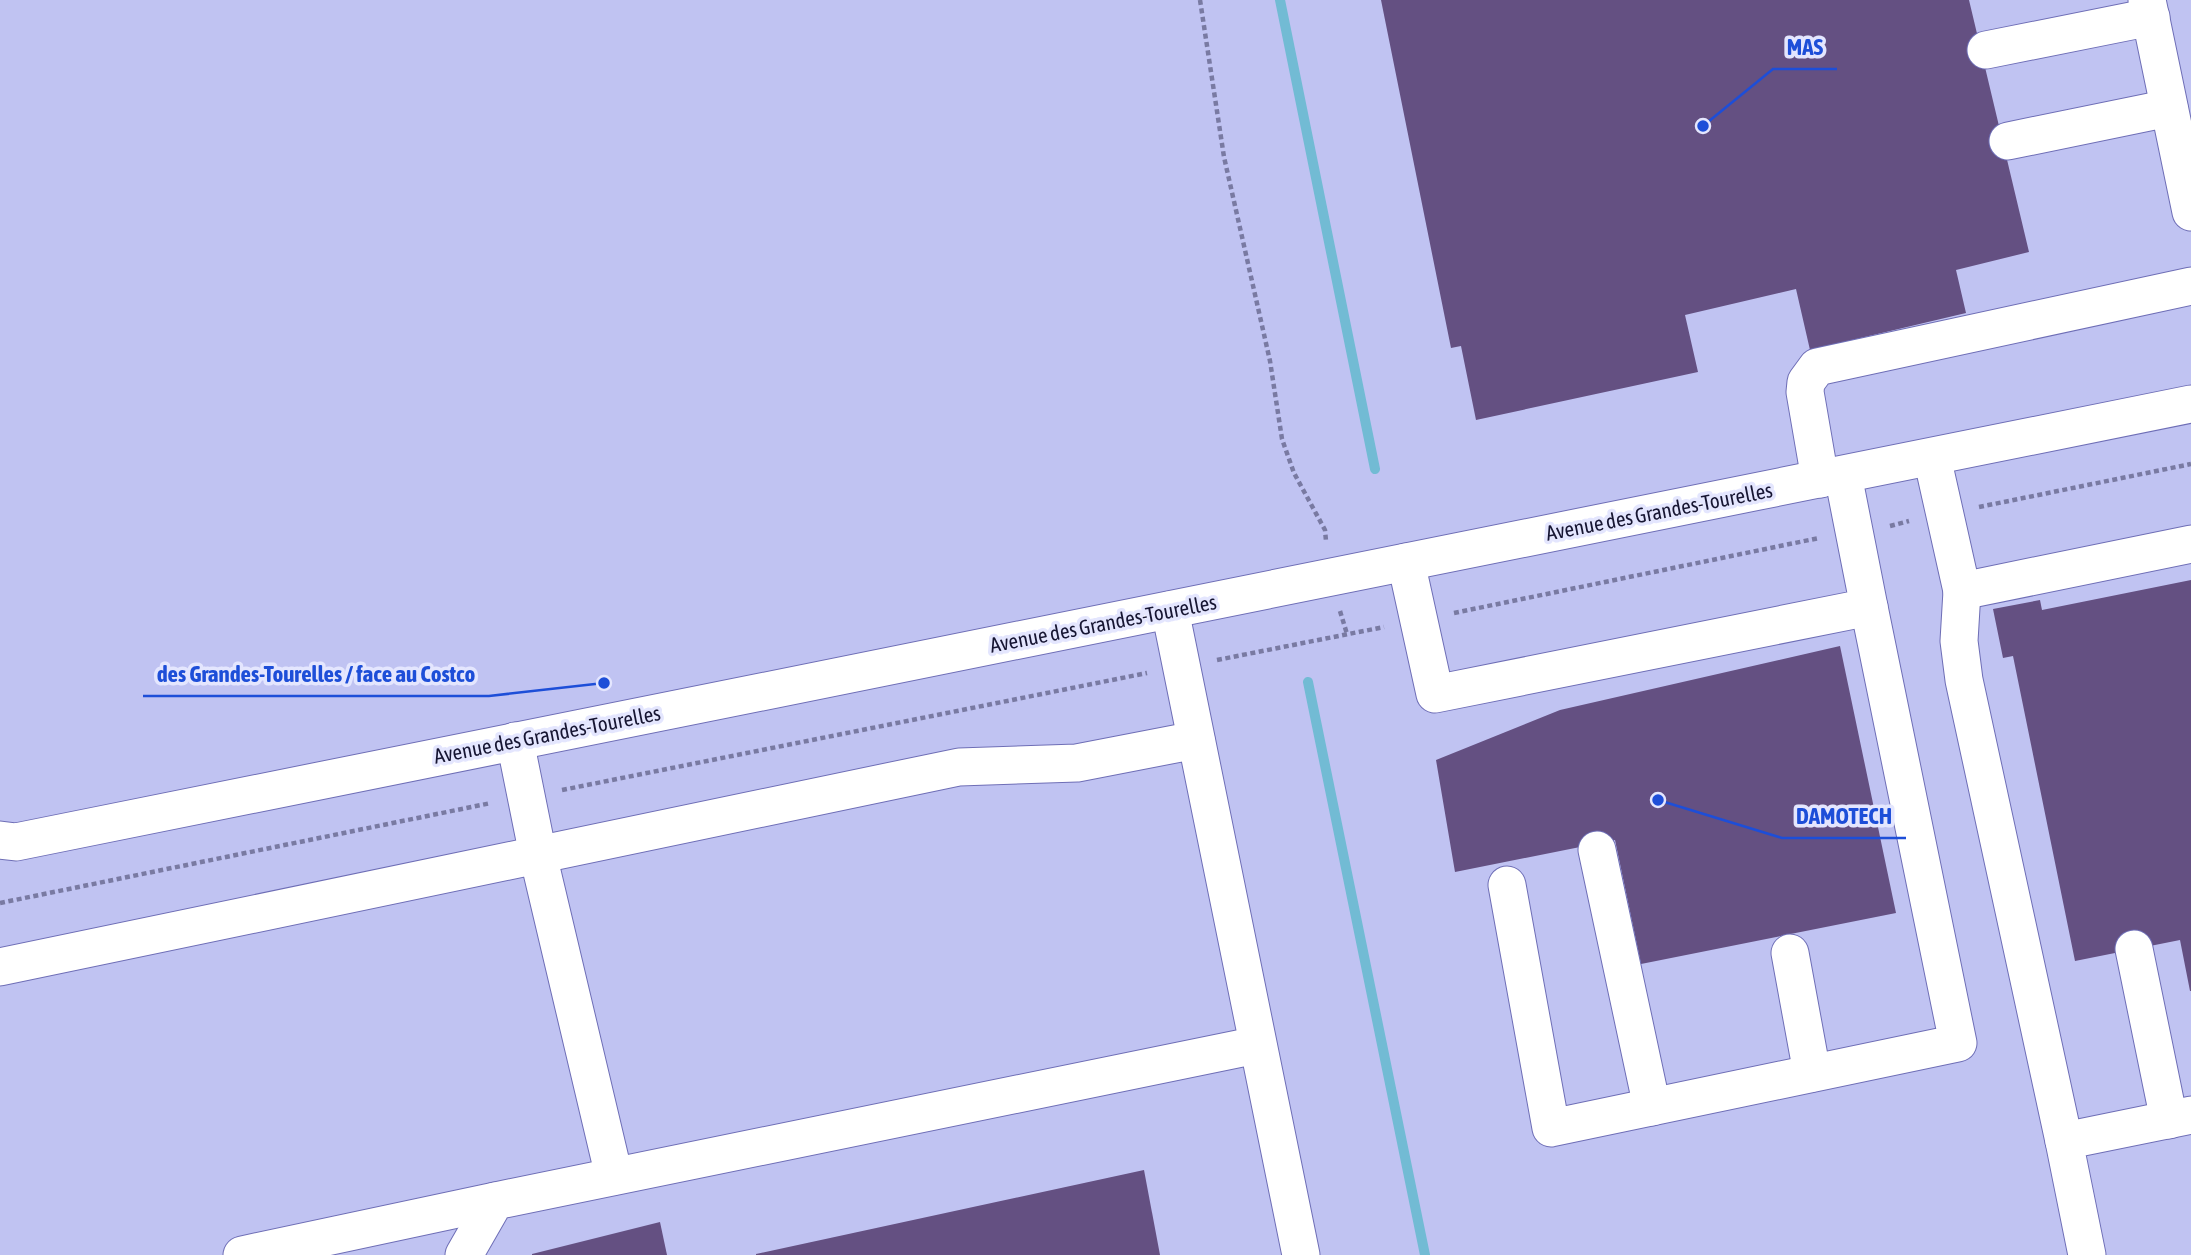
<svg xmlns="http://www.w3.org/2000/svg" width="2191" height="1255" font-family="'Asap Condensed',sans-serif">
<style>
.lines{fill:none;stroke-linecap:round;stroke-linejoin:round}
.stream{stroke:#72bbd4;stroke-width:10}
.building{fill:#645082}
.minor-casing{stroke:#6e6eb6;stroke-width:39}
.path{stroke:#797aa2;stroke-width:4.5;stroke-dasharray:5 3.5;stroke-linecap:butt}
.minor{stroke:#fff;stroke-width:37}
.labels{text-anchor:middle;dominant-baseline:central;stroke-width:7;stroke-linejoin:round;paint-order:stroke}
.street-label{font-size:21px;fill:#161532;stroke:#e4e6fe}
.leader{fill:none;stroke:#1d4ed8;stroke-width:2.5}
.callout-dot{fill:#1d4ed8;stroke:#e4e6fe;stroke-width:2.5}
.callout-label{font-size:23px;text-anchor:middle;font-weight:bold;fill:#1d4ed8;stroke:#e4e6fe;stroke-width:7;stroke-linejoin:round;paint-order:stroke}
</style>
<rect width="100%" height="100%" fill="#c0c3f2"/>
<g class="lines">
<g class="stream">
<path d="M1280 0 1375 469"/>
<path d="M1308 682 1425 1255"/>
</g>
</g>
<g class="building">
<path d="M1381 0H1969L2029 252 1956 270 1966 313 1810 350 1796 289 1685 315 1698 372 1476 420 1461 346 1451 348Z"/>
<path d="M2191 580V991H2190L2180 940 2075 961 2013 656 2003 658 1993 609 2040 600 2042 610Z"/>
<path d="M1840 646 1896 913 1641 964 1615 840 1455 872 1436 760 1560 710Z"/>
<path d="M1144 1170 1160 1255H756V1254Z"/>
<path d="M660 1222 667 1255H532V1254Z"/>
</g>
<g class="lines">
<defs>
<g id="minor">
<path d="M2147 0 2191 212"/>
<path d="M1986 50 2151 17"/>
<path d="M2008 141 2169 108"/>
<path d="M1932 457 1962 591 2191 544"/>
<path d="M1820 479 1805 392 1806 382 1817 367 2191 286"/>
<path d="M1406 562 1435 694 1869 607 1843 475"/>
<path d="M1962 591 1959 641 1964 680 2064 1141"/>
<path d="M1170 610 1301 1255"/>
<path d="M515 741 538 855 614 1176"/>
<path d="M0 840 16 842 2191 404"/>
<path d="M1597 850 1652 1107"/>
<path d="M1507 885 1551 1128 1958 1043 1869 607"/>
<path d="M2134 949 2169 1120"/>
<path d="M1790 953 1812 1073"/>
<path d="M0 967 959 767 1077 763 1196 740"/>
<path d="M242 1255 495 1201"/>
<path d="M464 1255 495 1201 1257 1045"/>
<path d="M2087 1255 2064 1141 2191 1115"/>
</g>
</defs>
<use href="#minor" class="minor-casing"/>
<g class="path">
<path d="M1200 0 1224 157 1270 361 1282 439 1294 473 1325 530 1326 541"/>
<path d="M1979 507 2191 464"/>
<path d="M1890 526 1909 521"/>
<path d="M1340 611 1347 634"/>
<path d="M1454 613 1819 538"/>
<path d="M1217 660 1384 627"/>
<path d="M562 790 1147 673"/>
<path d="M0 903 491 803"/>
</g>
<use href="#minor" class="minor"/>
</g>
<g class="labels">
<g class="street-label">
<text transform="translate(1659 511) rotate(-11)">Avenue des Grandes-Tourelles</text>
<text transform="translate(1103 623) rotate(-11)">Avenue des Grandes-Tourelles</text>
<text transform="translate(547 734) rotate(-11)">Avenue des Grandes-Tourelles</text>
</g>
</g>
<path class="leader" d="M1703 126L1773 69H1837M604 683L489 696H143M1658 800L1782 838H1906"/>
<g class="callout-dot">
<circle cx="1703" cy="126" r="7"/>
<circle cx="604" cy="683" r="7"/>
<circle cx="1658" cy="800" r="7"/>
</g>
<g class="callout-label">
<text x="1805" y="55">MAS</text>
<text x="316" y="682">des Grandes-Tourelles / face au Costco</text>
<text x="1844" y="824">DAMOTECH</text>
</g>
</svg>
